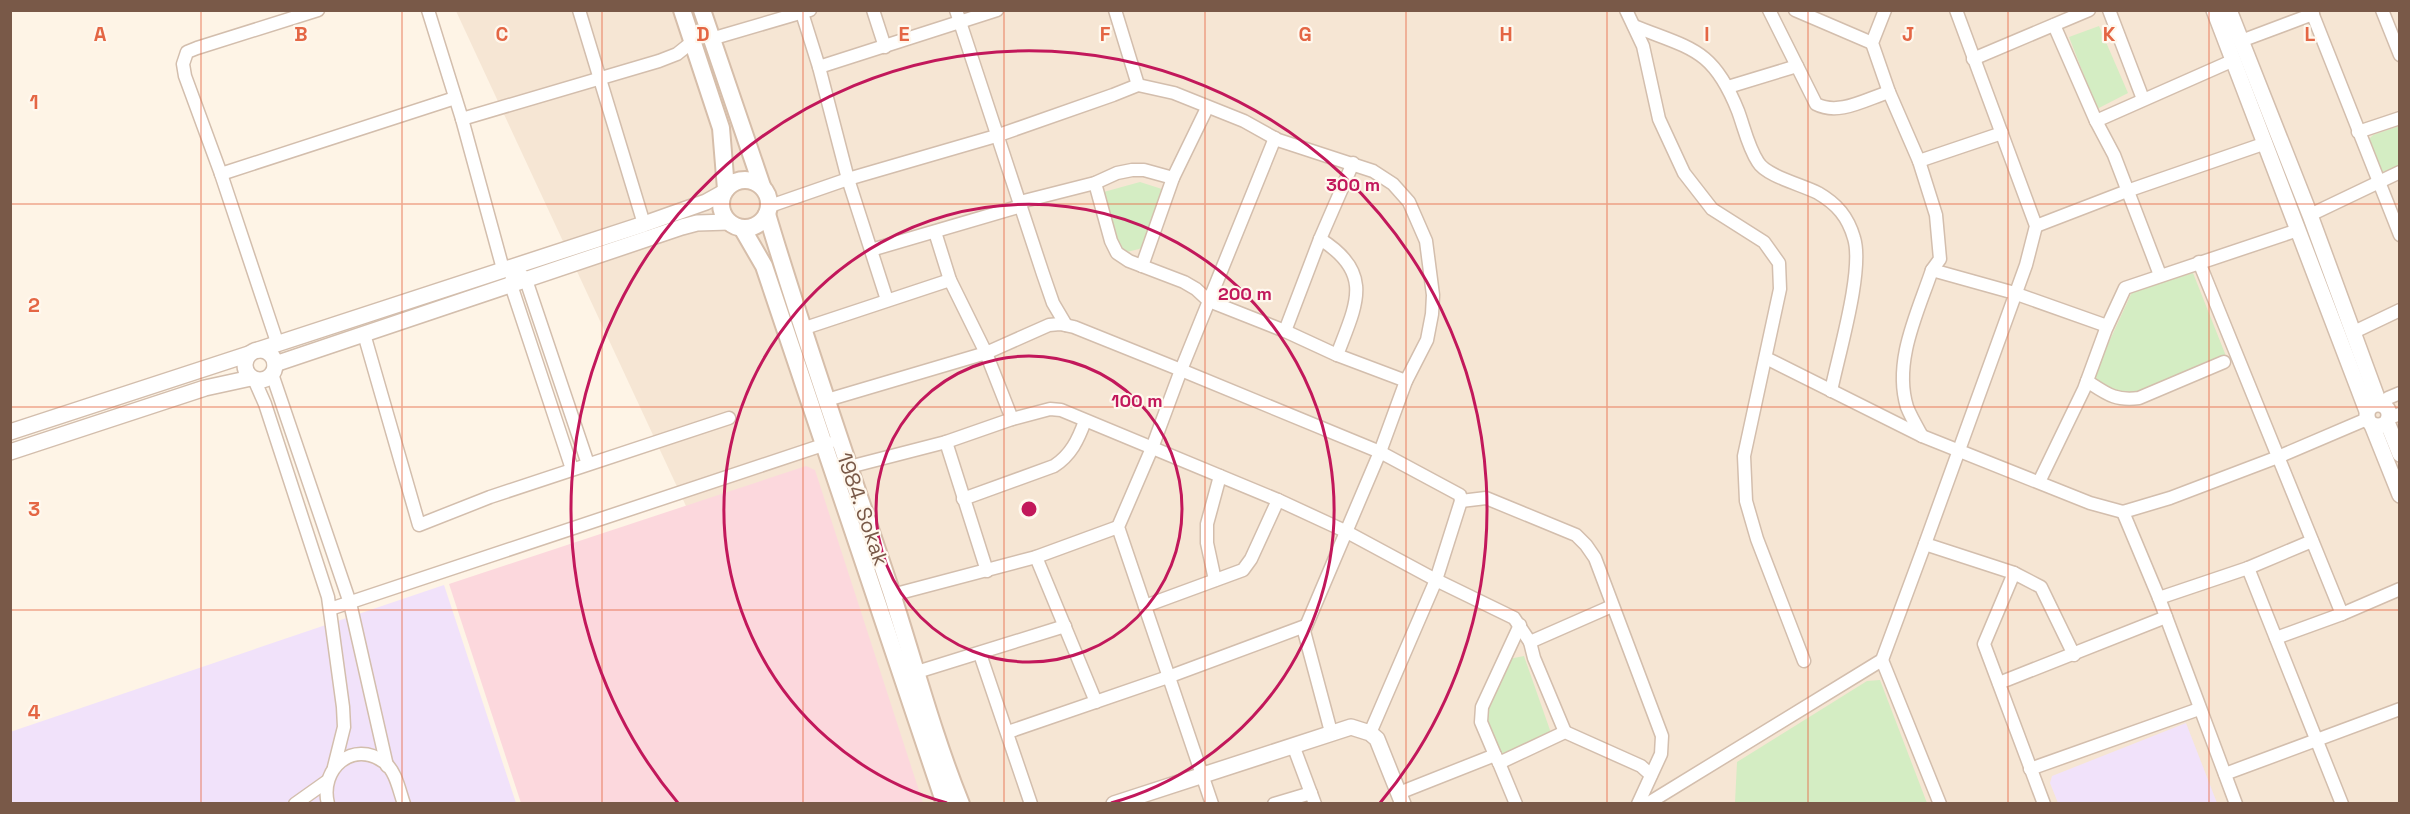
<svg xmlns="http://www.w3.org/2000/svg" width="2410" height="814" font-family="'Space Grotesk',sans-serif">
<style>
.residential{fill:#f6e6d4}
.education{fill:#f1e2fa}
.medical{fill:#fcd8dd}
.green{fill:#d4edc3}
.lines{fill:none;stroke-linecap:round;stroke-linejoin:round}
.minor-casing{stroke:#d3bead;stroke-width:15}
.tertiary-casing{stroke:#d3bead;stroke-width:18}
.secondary-casing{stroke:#d6beaa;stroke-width:20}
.minor{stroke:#fff;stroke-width:12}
.tertiary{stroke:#fff;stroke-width:15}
.secondary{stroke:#fff;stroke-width:16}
.grid{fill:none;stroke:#e46644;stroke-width:1.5;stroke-opacity:0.55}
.ring{fill:none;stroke:#c2185b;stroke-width:3}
.labels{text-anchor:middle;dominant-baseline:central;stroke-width:4.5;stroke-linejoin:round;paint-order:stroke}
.street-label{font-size:21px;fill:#795948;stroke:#fff8ee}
.grid-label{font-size:20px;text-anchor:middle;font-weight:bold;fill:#e46644;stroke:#fff8ee;stroke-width:4.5;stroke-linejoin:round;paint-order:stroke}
.centre{fill:#c2185b;stroke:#fff8ee;stroke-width:3}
.ring-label{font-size:18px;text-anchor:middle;font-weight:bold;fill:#c2185b;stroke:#fff8ee;stroke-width:4.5;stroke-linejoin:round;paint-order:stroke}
</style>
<rect width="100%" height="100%" fill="#fef4e6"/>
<path class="residential" d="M456 11H2399V803H824Z"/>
<g class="education">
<path d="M444 585 516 803H11L10 732Z"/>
<path d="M2186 723 2217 803H2058L2050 783 2052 776Z"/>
</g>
<path class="medical" d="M806 466 815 470 923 803H521L449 584Z"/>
<g class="green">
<path d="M2099 26 2128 93 2097 109 2069 37Z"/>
<path d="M2399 126V168L2382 172 2378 168 2368 140 2373 135Z"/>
<path d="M1140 182 1165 190 1144 246 1139 249 1123 253 1118 250 1100 193Z"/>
<path d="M2193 273 2226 356C2201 367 2143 399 2117 393 2108 391 2100 384 2092 379L2132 292Z"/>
<path d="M1524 656 1551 733 1502 755 1496 750 1484 717 1509 659Z"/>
<path d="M1880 680 1927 803H1735L1737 762 1867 681Z"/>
</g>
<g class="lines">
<defs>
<g id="minor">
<path d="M428 10 462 119 503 269"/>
<path d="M579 10 644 224"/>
<path d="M873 10 885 47"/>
<path d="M956 10 1043 274 1053 303 1066 325"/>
<path d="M1115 10 1138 85"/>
<path d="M1626 10 1643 46 1659 119 1684 173 1712 209 1764 242 1779 263 1780 289 1744 456 1746 501 1757 539 1804 661"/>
<path d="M1769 10 1816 104C1839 116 1866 99 1889 92"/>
<path d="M1795 10 1872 43"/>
<path d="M1885 10 1872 43 1889 92 1919 161 1936 215 1940 259 1932 270 2011 292 2107 326"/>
<path d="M1956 10 2036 226 2026 265 1925 544 2014 573 2041 587 2074 655"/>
<path d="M2109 10 2143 99"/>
<path d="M2311 10 2400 235"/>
<path d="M2382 10 2400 55"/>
<path d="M802 13 819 67 848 179 887 300"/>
<path d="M2054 25 2096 121"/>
<path d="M1634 26C1691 49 1713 48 1738 111 1744 127 1748 147 1758 162 1766 176 1803 185 1818 193 1837 204 1848 217 1854 238 1864 270 1838 356 1831 391"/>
<path d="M711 39 810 10"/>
<path d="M2241 41 2313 14"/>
<path d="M1973 59 2089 10"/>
<path d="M819 67 997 10"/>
<path d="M1728 87 1797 66"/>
<path d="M462 119 659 61 677 54 692 42"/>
<path d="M2358 132 2400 118"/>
<path d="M1919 161 2002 133"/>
<path d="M221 174 455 98"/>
<path d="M1095 183 1111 241 1117 253 1129 261 1184 282 1196 289 1209 301 1285 331 1337 355 1406 381"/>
<path d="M1020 202 1095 183 1117 173 1132 170H1144L1173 178"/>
<path d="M770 206 848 179 996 136 1113 95 1138 85 1174 93 1244 121 1278 140 1373 171 1393 184 1409 202 1426 241 1433 295 1432 314 1427 340 1406 381 1380 452 1304 631 1331 732"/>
<path d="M2310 215 2400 172"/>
<path d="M2036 226 2127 191 2266 143"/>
<path d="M935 232 950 280 986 353 1012 419"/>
<path d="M1320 239C1375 273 1356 305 1337 355"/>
<path d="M871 250 1021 206"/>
<path d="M2199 262 2342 614"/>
<path d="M1142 266 1173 178 1207 108"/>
<path d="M520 273 526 280 588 464"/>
<path d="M2160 275 2114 155 2096 121 2234 60"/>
<path d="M512 276 511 285 572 469"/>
<path d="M802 329 950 280"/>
<path d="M1285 331 1320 239 1353 163"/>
<path d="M2354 332 2400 310"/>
<path d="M364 334 419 525 490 497 729 418"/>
<path d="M277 342 221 174 185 76 183 64 187 52 197 48 318 10"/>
<path d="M1766 358 1922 436 2090 503 2123 512 2170 498 2278 457 2367 419"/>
<path d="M272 374 350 603 387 766"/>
<path d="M254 379 265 404 328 597 343 707 344 727 334 767"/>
<path d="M2087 381C2107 394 2115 401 2139 398L2224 362"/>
<path d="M827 400 986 353 1049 325 1060 324 1074 327 1181 370 1380 452 1460 495 1461 501 1436 580 1370 733"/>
<path d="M2383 404 2388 398 2400 393"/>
<path d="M2389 418 2400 414"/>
<path d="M1922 436C1917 427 1911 417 1907 407 1893 361 1918 312 1932 270"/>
<path d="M946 442 987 571"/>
<path d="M849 467 946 442 1012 419 1050 409 1061 410 1278 500 1345 531 1436 580 1514 618 1530 642 1534 658 1565 732"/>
<path d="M2039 482 2084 389 2106 329 2125 288 2298 230"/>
<path d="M963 499 1054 466C1071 455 1078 440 1085 421"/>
<path d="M1461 501 1486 498 1576 535 1586 545 1595 558 1662 736 1661 754 1638 804"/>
<path d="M2123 512 2159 598 2236 804"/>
<path d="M1036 557 1096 702"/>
<path d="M2248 568 2312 541"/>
<path d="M2014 573 1984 644 2044 804"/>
<path d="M1215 580 1207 543V524L1220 476"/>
<path d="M892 595 1036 557 1118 527"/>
<path d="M2159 598 2248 568 2342 804"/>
<path d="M1145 606 1243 570 1251 559 1278 500"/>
<path d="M330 609 829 443"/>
<path d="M2276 638 2342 614 2400 589"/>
<path d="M1530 642 1612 606"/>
<path d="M980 654 1031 804"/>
<path d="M1882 660 1940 804"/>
<path d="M917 672 1065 626"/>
<path d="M1999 683 2166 617"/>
<path d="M1008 732 1168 677 1305 626"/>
<path d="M1293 745 1315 804"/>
<path d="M1495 755 1499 763 1565 732 1641 766 1651 775"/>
<path d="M1499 763 1516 804"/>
<path d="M2030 769 2199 709"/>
<path d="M2225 774 2400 709"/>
<path d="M1399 793 1495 755 1481 722 1482 707 1520 625"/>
<path d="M295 804 326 782"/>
<path d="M328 804C319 769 353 739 384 762 396 771 399 790 404 804"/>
<path d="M1212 804 1118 527 1152 448 1181 370 1275 138"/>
<path d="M1274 804 1311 793"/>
<path d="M1647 804 1882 660 1925 544"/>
</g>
<g id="tertiary">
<path d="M2214 10 2367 411"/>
<path d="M2229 10 2310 215 2379 403"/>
<circle cx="260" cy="365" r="15"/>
<path d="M258 350 644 224 706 202 724 192"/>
<path d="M275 364 682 227 697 223 729 222"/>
<circle cx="2378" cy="415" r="11"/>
<path d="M2387 422 2400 454"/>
<path d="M2372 425 2400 495"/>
<path d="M10 432 249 354"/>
<path d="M10 452 205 388 251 378"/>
<path d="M1114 804 1351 727 1370 733 1377 739 1403 804"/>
</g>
<g id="secondary">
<path d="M682 10 721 128 726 189"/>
<path d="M702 10 762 186"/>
<circle cx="745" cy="204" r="24"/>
<path d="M767 214C805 341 849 466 891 591 914 662 933 735 961 804"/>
<path d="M742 228 764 266 945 804"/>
</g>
</defs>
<use href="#minor" class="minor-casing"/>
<use href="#tertiary" class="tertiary-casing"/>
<use href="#secondary" class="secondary-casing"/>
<use href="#minor" class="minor"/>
<use href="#tertiary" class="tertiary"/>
<use href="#secondary" class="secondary"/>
</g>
<path class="grid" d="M201 10V804M402 10V804M602 10V804M803 10V804M1004 10V804M1205 10V804M1406 10V804M1607 10V804M1808 10V804M2008 10V804M2209 10V804M10 204H2400M10 407H2400M10 610H2400"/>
<g class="ring">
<circle cx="1029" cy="509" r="153"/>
<path d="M947 803A305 305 0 1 1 1111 803"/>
<path d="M678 803A458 458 0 1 1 1380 803"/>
</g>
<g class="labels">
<g class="street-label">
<text transform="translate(863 509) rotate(71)">1984. Sokak</text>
</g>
</g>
<g class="grid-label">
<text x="100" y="41">A</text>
<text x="301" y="41">B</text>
<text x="502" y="41">C</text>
<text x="703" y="41">D</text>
<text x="904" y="41">E</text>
<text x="1105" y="41">F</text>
<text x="1305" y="41">G</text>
<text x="1506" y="41">H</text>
<text x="1707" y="41">I</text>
<text x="1908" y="41">J</text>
<text x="2109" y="41">K</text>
<text x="2310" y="41">L</text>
<text x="34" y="109">1</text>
<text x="34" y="312">2</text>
<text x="34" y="516">3</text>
<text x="34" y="719">4</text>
</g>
<circle cx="1029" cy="509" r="9" class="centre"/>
<g class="ring-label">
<text x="1353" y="191">300 m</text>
<text x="1245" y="300">200 m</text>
<text x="1137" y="407">100 m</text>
</g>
<rect width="2410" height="814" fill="none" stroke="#795948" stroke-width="24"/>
</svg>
